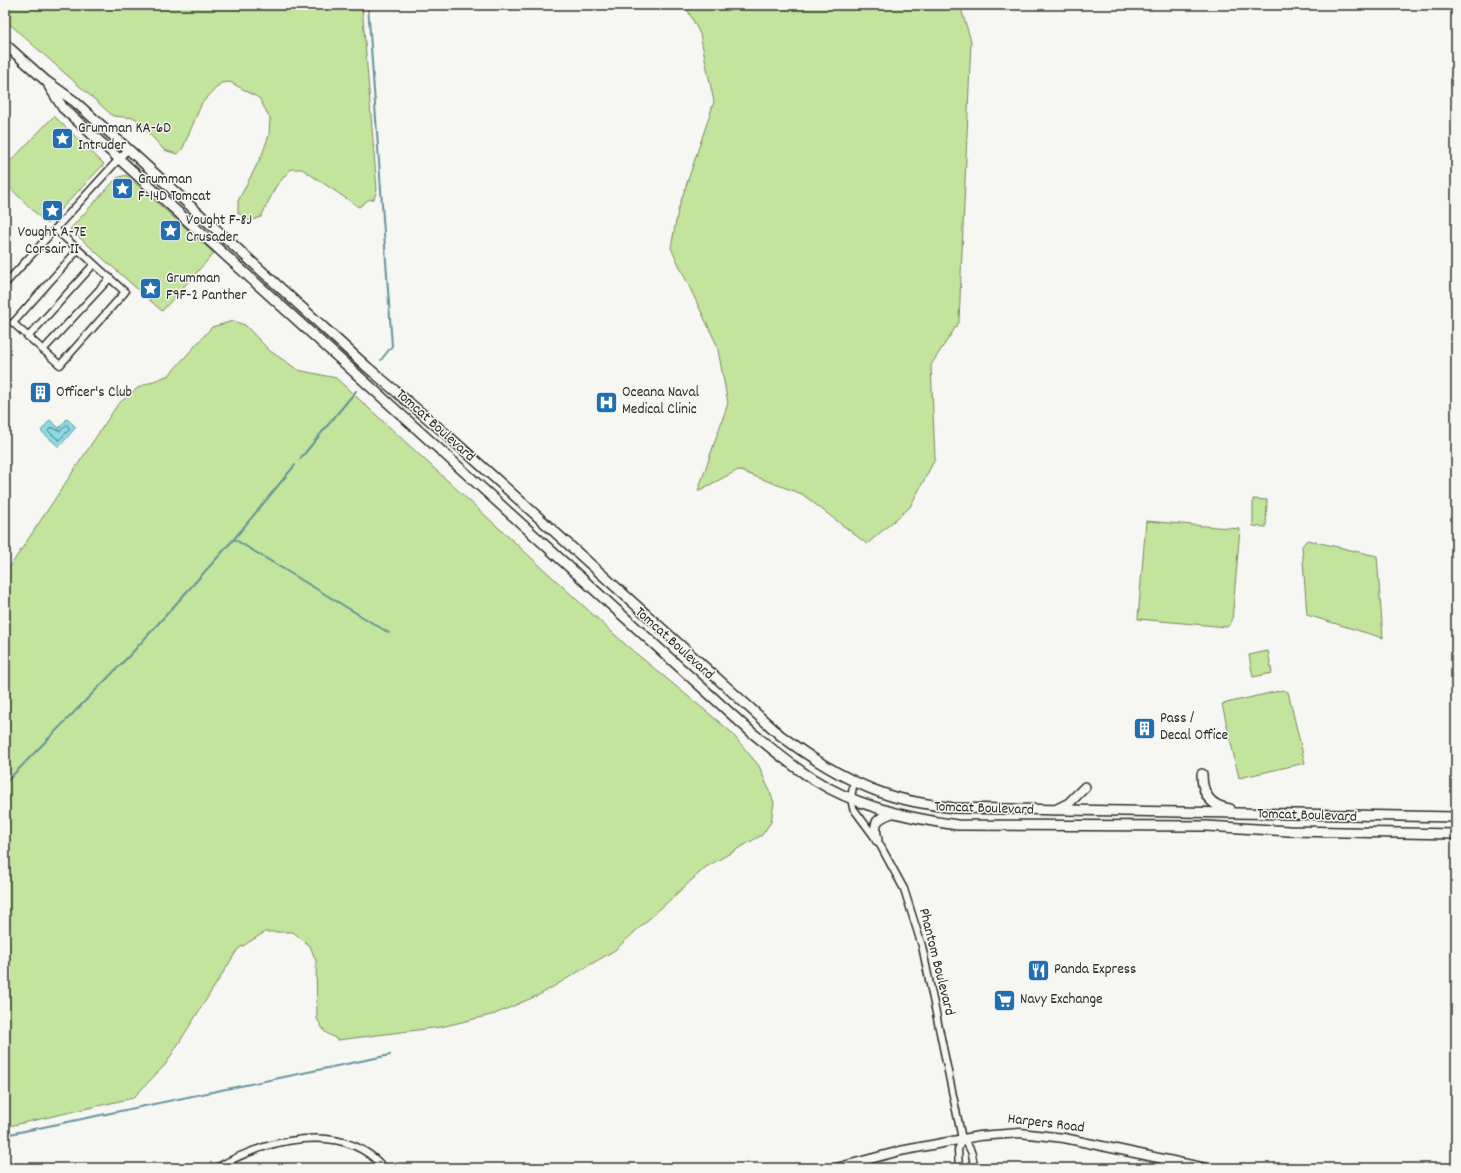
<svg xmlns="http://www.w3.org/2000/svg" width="1461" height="1173" font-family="Dekko,sans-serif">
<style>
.green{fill:#c3e49c;stroke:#778864}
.water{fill:#8adbe4;stroke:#64959a}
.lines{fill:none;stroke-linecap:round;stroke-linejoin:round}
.shore{stroke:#517175;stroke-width:1}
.stream{stroke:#64959a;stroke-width:2}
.minor-casing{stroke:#2b2b2b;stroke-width:9}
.tertiary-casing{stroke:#2b2b2b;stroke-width:11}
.secondary-casing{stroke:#2b2b2b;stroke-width:12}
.minor{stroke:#f6f6f2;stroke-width:6}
.tertiary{stroke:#f6f6f2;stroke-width:8}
.secondary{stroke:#f6f6f2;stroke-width:9}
.labels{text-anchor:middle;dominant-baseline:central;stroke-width:3;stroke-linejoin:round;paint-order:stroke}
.poi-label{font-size:15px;fill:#2b2b2b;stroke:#f6f6f2;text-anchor:start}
.street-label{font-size:15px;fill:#2b2b2b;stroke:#f6f6f2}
</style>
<rect width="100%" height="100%" fill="#f6f6f2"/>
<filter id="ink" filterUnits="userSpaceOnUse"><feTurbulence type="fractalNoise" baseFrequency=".025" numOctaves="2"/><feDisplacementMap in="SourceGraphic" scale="8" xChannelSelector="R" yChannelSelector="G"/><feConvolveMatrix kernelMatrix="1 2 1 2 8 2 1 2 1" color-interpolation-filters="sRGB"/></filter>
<g filter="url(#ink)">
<g class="green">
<path d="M5 5H362L377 190 374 199 368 200 359 207 302 169H291L276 186 261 217 250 221 238 213V201L262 155 269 135 270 118 259 98 230 82 221 83 202 103 182 150 177 154 164 150 135 118 113 116 5 20Z"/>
<path d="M685 5H960L971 41 959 322 931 365 935 459 910 507 867 544 802 494 738 470 698 491 728 403 717 345 671 248 678 210 714 102 700 34Z"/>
<path d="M54 116 104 164 47 224 5 183V167Z"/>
<path d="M126 175 214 253 162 311 70 229 117 178Z"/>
<path d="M233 321 245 325 270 351 298 370 336 378 626 645 730 731 759 766 774 802 771 822 762 835 706 867 615 950 541 994 495 1014 441 1027 338 1040 325 1032 317 1019 316 961 310 946 293 932H265L238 949 165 1065 133 1098 5 1127V574L118 404 139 387 169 375 212 327Z"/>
<path d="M1253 499 1267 500 1266 527 1253 526Z"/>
<path d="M1146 521 1240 529 1232 621 1227 627 1138 619Z"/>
<path d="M1307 540 1377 556 1383 638 1307 615 1302 546Z"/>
<path d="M1268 651 1272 673 1253 677 1249 655Z"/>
<path d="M1283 690 1288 692 1305 763 1239 778 1222 704Z"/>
</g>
<path class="water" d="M67 419 76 427 59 447 41 431 50 420 59 428Z"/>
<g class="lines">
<path class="shore" d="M67 425 70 429 59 440 48 431 51 427 60 431Z"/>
<g class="stream">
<path d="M368 5 392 346 381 360"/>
<path d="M300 459 356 391"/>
<path d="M234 539 389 633"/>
<path d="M5 783 131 654 234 539 295 465"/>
<path d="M5 1135 390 1055"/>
</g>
<defs>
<g id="minor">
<path d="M55 229C79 250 102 271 125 292L60 365 13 323 78 250"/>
<path d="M5 284 128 149"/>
<path d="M28 337 94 264"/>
<path d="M43 350 110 278"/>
<path d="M854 781 851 798 853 808 879 843 904 889 922 946 962 1139 958 1150 959 1168"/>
<path d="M962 1139C972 1148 973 1156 974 1168"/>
<path d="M216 1168C264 1141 342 1118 384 1168"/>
<path d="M1164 1168V1159"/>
</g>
<path id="tertiary" d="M836 1168 900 1151 979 1136 1020 1133 1064 1138 1206 1168"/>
<g id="secondary">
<path d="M5 44 46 81 74 101 128 149 366 366 446 434 780 735C813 760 848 782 888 795 909 802 932 805 954 808L1456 817"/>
<path d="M49 86 63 108 750 731C770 747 790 765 813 779 855 806 907 818 957 825L1206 826 1289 831 1456 834"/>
<path d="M1202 774C1202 794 1210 806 1230 809"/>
<path d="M1055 810 1069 803 1085 787"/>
<path d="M877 840C873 822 876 819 892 813"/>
</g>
</defs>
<use href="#minor" class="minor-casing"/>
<use href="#tertiary" class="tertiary-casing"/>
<use href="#secondary" class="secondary-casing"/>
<use href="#minor" class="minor"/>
<use href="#tertiary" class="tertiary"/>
<use href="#secondary" class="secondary"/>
</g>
</g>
<defs>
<symbol id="sight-square" viewBox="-11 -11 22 22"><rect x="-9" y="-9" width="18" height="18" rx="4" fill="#1f6fb2" stroke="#f6f6f2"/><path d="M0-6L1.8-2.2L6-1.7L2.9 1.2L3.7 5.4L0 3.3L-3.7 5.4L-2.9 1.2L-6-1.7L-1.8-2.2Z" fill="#fff"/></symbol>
<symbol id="building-square" viewBox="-11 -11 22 22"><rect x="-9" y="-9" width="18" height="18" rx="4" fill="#1f6fb2" stroke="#f6f6f2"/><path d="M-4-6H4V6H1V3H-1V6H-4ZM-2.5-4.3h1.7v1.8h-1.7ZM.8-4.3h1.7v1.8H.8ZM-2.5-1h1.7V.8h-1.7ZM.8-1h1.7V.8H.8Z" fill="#fff"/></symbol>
<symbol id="hospital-square" viewBox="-11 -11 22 22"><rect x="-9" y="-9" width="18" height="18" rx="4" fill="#1f6fb2" stroke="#f6f6f2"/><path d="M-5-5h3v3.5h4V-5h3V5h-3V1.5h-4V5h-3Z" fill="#fff"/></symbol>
<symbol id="restaurant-square" viewBox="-11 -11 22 22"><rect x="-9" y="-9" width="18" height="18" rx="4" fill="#1f6fb2" stroke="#f6f6f2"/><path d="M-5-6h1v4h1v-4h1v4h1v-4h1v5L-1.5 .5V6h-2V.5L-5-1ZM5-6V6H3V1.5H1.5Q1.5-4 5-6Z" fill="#fff"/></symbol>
<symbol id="supermarket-square" viewBox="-11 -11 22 22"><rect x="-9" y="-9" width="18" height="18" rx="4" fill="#1f6fb2" stroke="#f6f6f2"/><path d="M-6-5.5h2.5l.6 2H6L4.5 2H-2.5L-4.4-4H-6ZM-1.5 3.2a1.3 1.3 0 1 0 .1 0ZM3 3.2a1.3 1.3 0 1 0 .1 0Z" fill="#fff"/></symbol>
</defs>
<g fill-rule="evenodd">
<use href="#sight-square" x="50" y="126" width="25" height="25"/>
<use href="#sight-square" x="110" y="176" width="25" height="25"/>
<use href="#sight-square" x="40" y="198" width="25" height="25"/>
<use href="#sight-square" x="158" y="218" width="25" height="25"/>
<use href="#sight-square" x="138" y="276" width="25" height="25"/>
<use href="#building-square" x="28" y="380" width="25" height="25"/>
<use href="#hospital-square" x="594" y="390" width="25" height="25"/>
<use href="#building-square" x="1132" y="716" width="25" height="25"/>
<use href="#restaurant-square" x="1026" y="958" width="25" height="25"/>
<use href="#supermarket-square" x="992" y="988" width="25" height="25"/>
</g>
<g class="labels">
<g class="poi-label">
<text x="78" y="129">Grumman KA-6D<tspan x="78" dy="17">Intruder</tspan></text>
<text x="138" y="180">Grumman<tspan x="138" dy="17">F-14D Tomcat</tspan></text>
<text x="186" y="221">Vought F-8J<tspan x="186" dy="17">Crusader</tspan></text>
<text x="52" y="233" text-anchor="middle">Vought A-7E<tspan x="52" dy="17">Corsair II</tspan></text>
<text x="166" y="279">Grumman<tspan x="166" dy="17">F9F-2 Panther</tspan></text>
<text x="56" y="393">Officer's Club</text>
<text x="622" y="393">Oceana Naval<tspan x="622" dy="17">Medical Clinic</tspan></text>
<text x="1160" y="719">Pass /<tspan x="1160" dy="17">Decal Office</tspan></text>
<text x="1054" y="970">Panda Express</text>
<text x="1020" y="1000">Navy Exchange</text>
</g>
<g class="street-label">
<text transform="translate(435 426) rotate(42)">Tomcat Boulevard</text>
<text transform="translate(674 644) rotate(42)">Tomcat Boulevard</text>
<text transform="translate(984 809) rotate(2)">Tomcat Boulevard</text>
<text transform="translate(1307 816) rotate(2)">Tomcat Boulevard</text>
<text transform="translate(936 962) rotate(76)">Phantom Boulevard</text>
<text transform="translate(1046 1124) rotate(7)">Harpers Road</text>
</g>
</g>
<rect width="1461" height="1173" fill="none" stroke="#f6f6f2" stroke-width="20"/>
<rect x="10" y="10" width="1441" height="1153" fill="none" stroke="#2b2b2b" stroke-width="1.5" filter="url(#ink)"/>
</svg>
